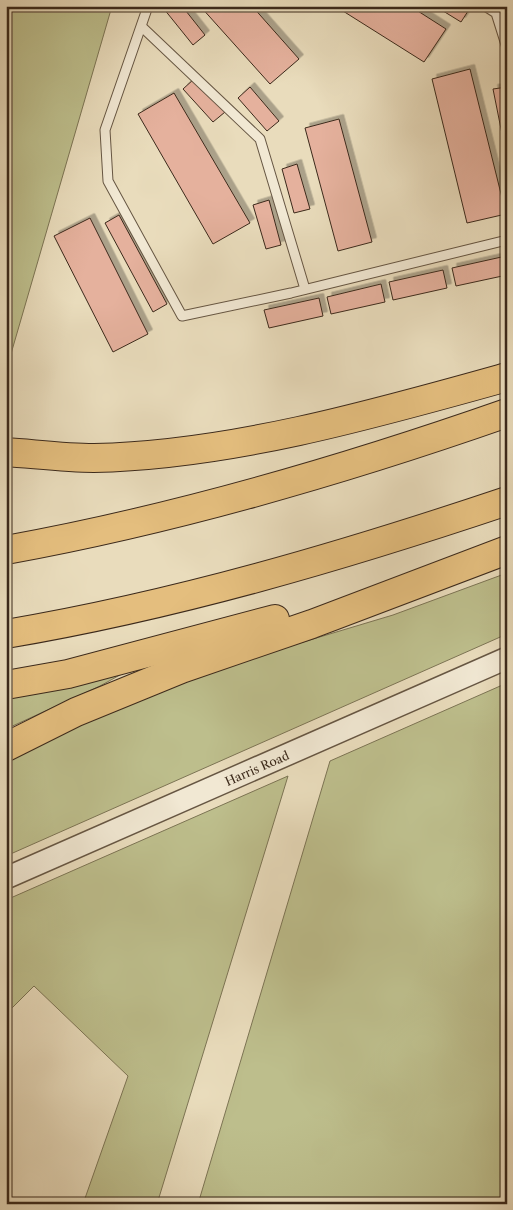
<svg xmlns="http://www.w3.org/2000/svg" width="513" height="1210" font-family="'Libre Caslon Text',serif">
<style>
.green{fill:#bdbe8c;stroke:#7c7454}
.building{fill:#e5b19d;stroke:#3b291b;filter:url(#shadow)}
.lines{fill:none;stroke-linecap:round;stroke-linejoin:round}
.service-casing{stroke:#665643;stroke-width:11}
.tertiary-casing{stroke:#665643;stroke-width:24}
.motorway-casing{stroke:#3b291b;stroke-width:30}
.service{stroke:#f1e8d3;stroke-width:9}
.tertiary{stroke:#f1e8d3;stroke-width:21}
.motorway{stroke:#e4be7e;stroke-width:28}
.labels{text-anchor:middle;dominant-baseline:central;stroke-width:5;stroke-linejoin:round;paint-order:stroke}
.street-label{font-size:12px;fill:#3b291b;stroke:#f1e8d3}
</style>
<defs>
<filter id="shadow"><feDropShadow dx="4.5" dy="-4.5" stdDeviation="0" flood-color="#0004"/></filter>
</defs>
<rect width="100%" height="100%" fill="#e9dcbc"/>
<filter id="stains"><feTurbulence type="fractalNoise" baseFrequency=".004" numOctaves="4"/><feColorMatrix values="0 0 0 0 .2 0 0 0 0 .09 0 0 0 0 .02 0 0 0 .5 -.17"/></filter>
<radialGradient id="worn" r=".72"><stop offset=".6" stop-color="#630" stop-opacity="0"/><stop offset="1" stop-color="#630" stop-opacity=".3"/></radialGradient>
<g class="green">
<path d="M6 6H112L6 371Z"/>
<path d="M507 573V634L6 856V762L98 715 253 657 393 615Z"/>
<path d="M138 665 100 686 6 729V690Z"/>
<path d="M507 683V1204H198L330 761Z"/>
<path d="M288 776 157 1204H83L128 1076 34 986 6 1014V900Z"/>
</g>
<g class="building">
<path d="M167 6H182L205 35 193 45 164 9Z"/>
<path d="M200 6H252L299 59 270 84Z"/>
<path d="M335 6H410L446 29 424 62Z"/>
<path d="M435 6H466L470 8 461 22Z"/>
<path d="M470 69 506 214 467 223 432 79Z"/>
<path d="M194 79 225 112 213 122 183 89Z"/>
<path d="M250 87 279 121 267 131 238 98Z"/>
<path d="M507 87V133L502 134 493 89Z"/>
<path d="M174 93 250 223 213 244 138 114Z"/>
<path d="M339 119 372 242 338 251 305 128Z"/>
<path d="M297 164 310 209 294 213 282 169Z"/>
<path d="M269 200 281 245 266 249 253 205Z"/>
<path d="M119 215 167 304 153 312 105 223Z"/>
<path d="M90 218 148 334 113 352 54 236Z"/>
<path d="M506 256 507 275 456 286 452 268Z"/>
<path d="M443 270 447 288 393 300 389 282Z"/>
<path d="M381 284 385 302 331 314 327 297Z"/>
<path d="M319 298 323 316 269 328 264 310Z"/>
</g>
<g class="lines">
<defs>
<g id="service">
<path d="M148 6 105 130 108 181 182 316 291 293 507 240"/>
<path d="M485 6 496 13 507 48"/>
<path d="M142 27 260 139 305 289"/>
</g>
<g id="tertiary">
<path id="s1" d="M6 878 507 658"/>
</g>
<g id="motorway">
<path d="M6 452C35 454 65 458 94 458 231 455 375 414 507 377"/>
<path d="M6 550C177 519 344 470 507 413"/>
<path d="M6 634C177 605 343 556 507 501"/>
<path d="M6 685 68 674 275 619"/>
<path d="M6 747 76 712 181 669 312 624 507 550"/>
</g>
</defs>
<use href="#service" class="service-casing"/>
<use href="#tertiary" class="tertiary-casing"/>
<use href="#motorway" class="motorway-casing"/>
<use href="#service" class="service"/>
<use href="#tertiary" class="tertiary"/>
<use href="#motorway" class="motorway"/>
</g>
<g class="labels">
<g class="street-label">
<text stroke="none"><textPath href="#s1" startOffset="274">Harris Road</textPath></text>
</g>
</g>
<rect width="513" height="1210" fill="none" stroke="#e9dcbc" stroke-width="25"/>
<rect x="8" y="8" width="498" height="1195" fill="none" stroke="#3b291b" stroke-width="2.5"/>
<rect x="12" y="12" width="488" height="1185" fill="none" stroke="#3b291b"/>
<rect width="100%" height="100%" filter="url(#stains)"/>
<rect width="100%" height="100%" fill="url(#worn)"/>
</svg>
